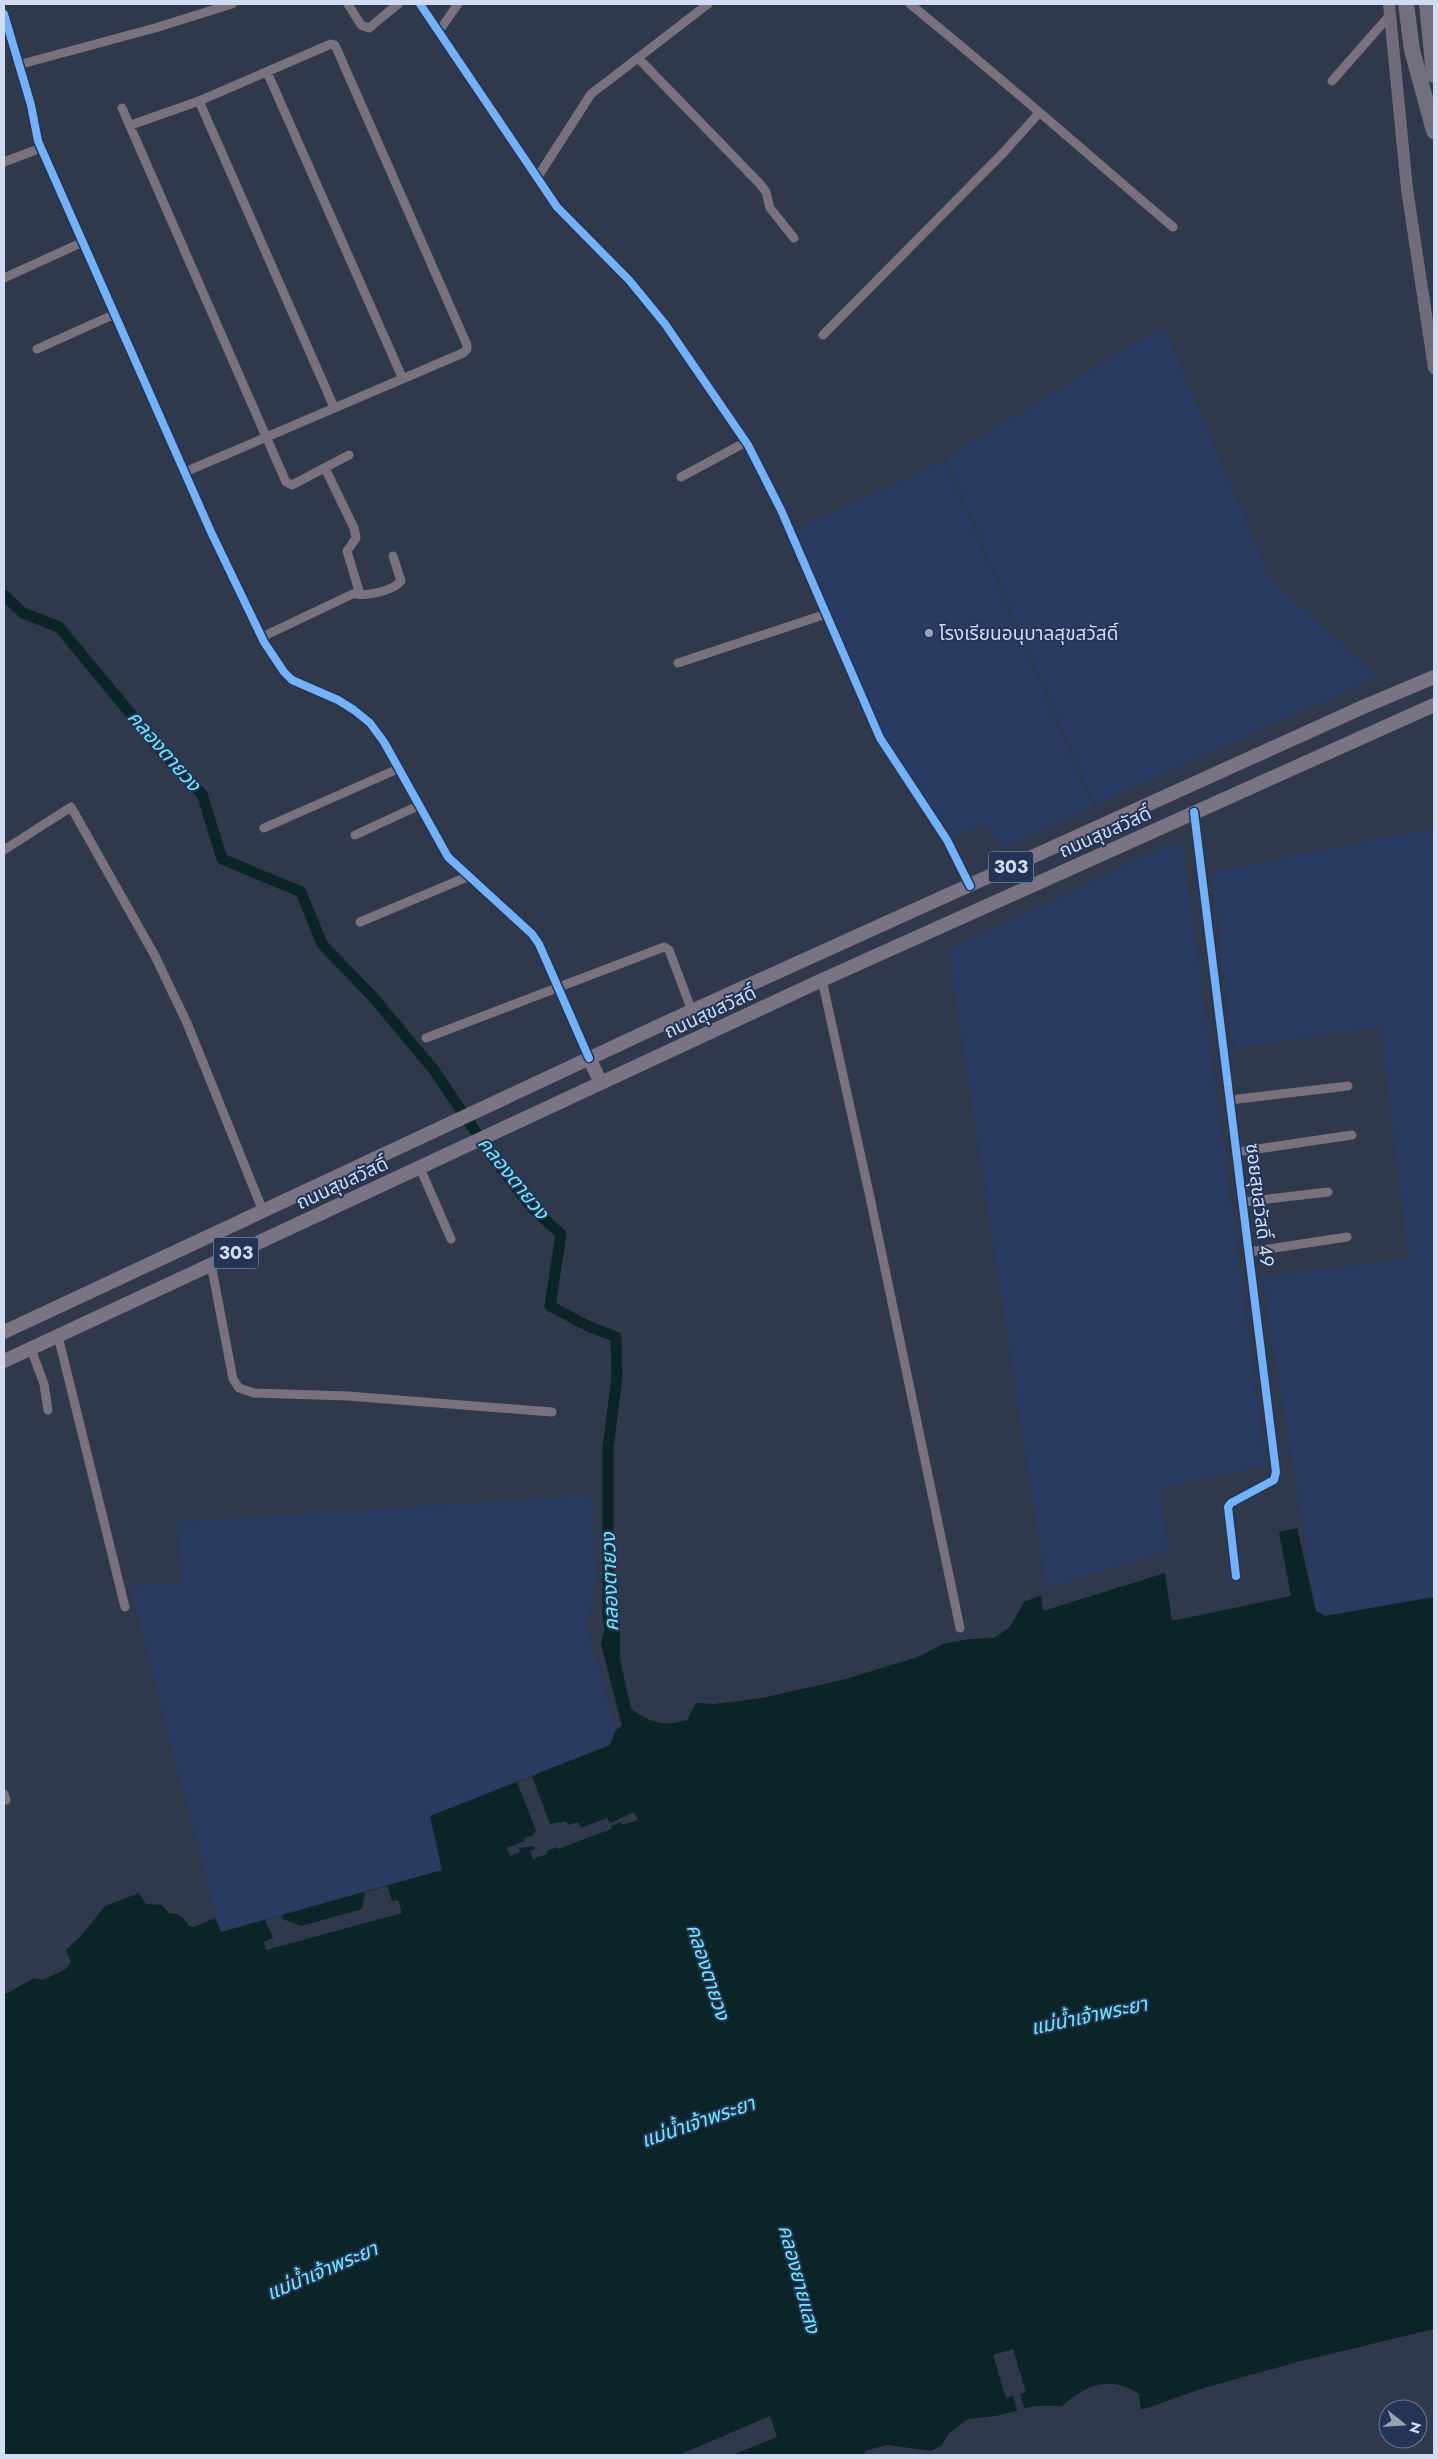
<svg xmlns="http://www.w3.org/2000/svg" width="1438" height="2459" font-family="Jost,'Noto Sans Thai',sans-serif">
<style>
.built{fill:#2a3b61}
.water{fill:#0a2428}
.pier{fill:#30384b}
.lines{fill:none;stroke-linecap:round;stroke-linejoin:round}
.canal{stroke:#0a2428;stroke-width:11}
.minor{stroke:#7a717e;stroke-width:9}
.secondary{stroke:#716b7b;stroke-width:12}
.primary{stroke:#797384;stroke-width:14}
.motorway{stroke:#726f7f;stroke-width:16}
.cycleway-casing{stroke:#243457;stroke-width:11}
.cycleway{stroke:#73b2f8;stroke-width:8}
.poi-dot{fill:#99a3b8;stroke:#243457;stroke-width:2}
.labels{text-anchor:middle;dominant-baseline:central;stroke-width:4;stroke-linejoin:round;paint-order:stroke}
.shield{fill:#243457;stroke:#9daac4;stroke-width:1}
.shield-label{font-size:18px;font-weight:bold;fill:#d1dcf2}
.poi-label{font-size:19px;fill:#d1dcf2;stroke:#243457;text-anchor:start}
.street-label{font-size:19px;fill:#d1dcf2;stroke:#243457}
.water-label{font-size:20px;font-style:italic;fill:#6ceaf8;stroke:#243457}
</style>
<rect width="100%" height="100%" fill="#30384b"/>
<path class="built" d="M1164 326 1270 578 1377 677 1095 805 946 458Z
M944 460 1093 807 1002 849 984 823 951 838 884 736 796 530Z
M1434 828V1597L1325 1616 1316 1611 1262 1277 1408 1258 1380 1027 1233 1049 1212 872Z
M1182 839 1266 1465 1160 1489 1168 1551 1046 1589 948 950Z
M591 1495 597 1580 586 1626 616 1730 609 1745 430 1816 443 1870 220 1932 129 1585 182 1583 177 1522Z"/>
<path class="water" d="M1297 1528 1316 1611 1325 1616 1434 1597V2329L1301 2361 1204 2388 1141 2410 1139 2394C1111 2375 1086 2384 1062 2406H1034L996 2416 968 2419 949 2433 942 2445 931 2451 888 2445 867 2450 862 2455H732L777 2437 770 2416 679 2455H4V1995L34 1978 43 1980 66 1969 71 1962 66 1950 81 1936 105 1906 139 1893 146 1904 162 1905 169 1913C180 1914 184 1917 189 1926L194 1927 215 1918 221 1932 442 1870 430 1816 610 1745 616 1730 622 1726 601 1644 608 1615 620 1620V1659L631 1709C651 1723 664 1727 687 1720L696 1703 714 1704 762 1698 842 1680 918 1657 943 1644 969 1639 994 1638 1010 1627 1024 1602 1041 1595 1043 1611 1165 1573 1172 1621 1291 1596 1279 1532Z"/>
<path class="pier" d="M532 1776 550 1824 566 1821 569 1825 578 1822 581 1828 607 1818 610 1823 634 1812 638 1820 623 1825 621 1822 611 1826V1829L558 1849 557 1847 546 1851 547 1854 533 1859 530 1851 535 1849 534 1846 519 1848 520 1852 510 1856 507 1848 525 1841 524 1838 532 1836 536 1831 517 1782Z
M387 1886 392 1901 398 1900 402 1913 266 1950 264 1942 273 1938 265 1920 282 1915 283 1919 301 1926 362 1909 365 1892Z
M1013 2349 1026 2392 1020 2394 1025 2411 1018 2413 1013 2396 1006 2398 993 2355Z"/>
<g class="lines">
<path class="canal" d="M4 595 23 613 59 627 164 754 202 794 222 859 301 892 322 944 372 996 434 1070 494 1159 532 1208 561 1234 550 1306 588 1326 616 1337 617 1377 608 1448V1615L610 1630"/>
<path class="minor" d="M348 4 361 25 369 28 398 4
M420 4 557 207 629 280 665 324 748 445 781 510 880 738 947 840 970 886
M910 4C999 76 1085 152 1173 227
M4 14 31 105 38 141 211 532 264 642 284 672 292 680 338 700 354 710 370 723 384 742 448 857 532 934 539 944 589 1058
M439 31 458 4
M638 58 760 184 766 192 770 208 794 238
M18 65 155 28 232 4
M267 72 402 377
M1332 81 1390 15
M199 101 334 407
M122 108 286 482 292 485 349 455
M131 125 199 101 331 44 335 45 467 345V349L463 353 185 472
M4 162 41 148
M537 178 591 94 708 4
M4 278 83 242
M823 335 1004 152 1039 113
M37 349 115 314
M681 477 746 442
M356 594C367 596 393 591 401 581L393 556
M262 637 359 591 347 551 356 538 354 528 325 468
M678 663 826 614
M1194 812 1276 1472 1274 1480 1231 1503 1228 1507 1236 1576
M264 828 400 768
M355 835 420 805
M4 850 71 807 155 956 187 1023 263 1211
M360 922 467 877
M822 980 871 1202 960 1628
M426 1038 664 947 669 950 692 1011
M1230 1100 1348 1086
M1237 1152 1352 1135
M420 1168 451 1239
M1243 1202 1328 1192
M1249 1252 1347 1237
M211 1264 233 1379 239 1388 254 1393 348 1396 552 1412
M58 1336 125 1607
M31 1349 44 1384 48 1410
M4 1794 6 1800"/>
<path class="secondary" d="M1389 4 1407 189 1434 368"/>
<path class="primary" d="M589 1058 601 1083
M4 1332 665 1023 1363 707 1434 677
M4 1361 822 980 1434 705"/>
<path class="motorway" d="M1406 4 1412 50 1434 131
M1427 4 1434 75"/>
<defs>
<path id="cycleway" d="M420 4 557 207 629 280 665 324 748 445 781 510 880 738 947 840 970 886
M4 14 31 105 38 141 211 532 264 642 284 672 292 680 338 700 354 710 370 723 384 742 448 857 532 934 539 944 589 1058
M1194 812 1276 1472 1274 1480 1231 1503 1228 1507 1236 1576"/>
</defs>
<use href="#cycleway" class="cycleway-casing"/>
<use href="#cycleway" class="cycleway"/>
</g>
<circle class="poi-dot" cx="929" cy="633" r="5"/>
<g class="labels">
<g class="shield">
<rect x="988.5" y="851.5" width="45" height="31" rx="4"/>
<rect x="213.5" y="1237.5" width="45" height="31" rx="4"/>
</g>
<g class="shield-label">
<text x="1011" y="867">303</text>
<text x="236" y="1253">303</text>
</g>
<g class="poi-label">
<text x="939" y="633">โรงเรียนอนุบาลสุขสวัสดิ์</text>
</g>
<g class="street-label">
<text transform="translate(1105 832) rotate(-24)">ถนนสุขสวัสดิ์</text>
<text transform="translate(710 1012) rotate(-25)">ถนนสุขสวัสดิ์</text>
<text transform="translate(342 1183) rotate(-25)">ถนนสุขสวัสดิ์</text>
<text transform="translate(1260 1205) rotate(83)">ซอยสุขสวัสดิ์ 49</text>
</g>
<g class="water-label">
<text transform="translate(164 751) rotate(49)">คลองตายวง</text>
<text transform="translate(513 1178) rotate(51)">คลองตายวง</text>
<text transform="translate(610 1582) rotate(-92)">คลองตายวง</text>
<text transform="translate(708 1972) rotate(72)">คลองตายวง</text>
<text transform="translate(1089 2016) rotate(-12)">แม่น้ำเจ้าพระยา</text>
<text transform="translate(698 2122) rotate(-19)">แม่น้ำเจ้าพระยา</text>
<text transform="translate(322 2271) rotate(-23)">แม่น้ำเจ้าพระยา</text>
<text transform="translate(799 2279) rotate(75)">คลองยายแสง</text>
</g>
</g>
<rect width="1438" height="2459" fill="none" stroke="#d1dcf2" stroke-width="10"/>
<g transform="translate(1403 2424) rotate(107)"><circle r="24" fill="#243457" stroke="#697795"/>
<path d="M0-4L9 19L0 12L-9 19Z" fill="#99a3b8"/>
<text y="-8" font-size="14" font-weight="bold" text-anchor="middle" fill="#d1dcf2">N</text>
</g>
</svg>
